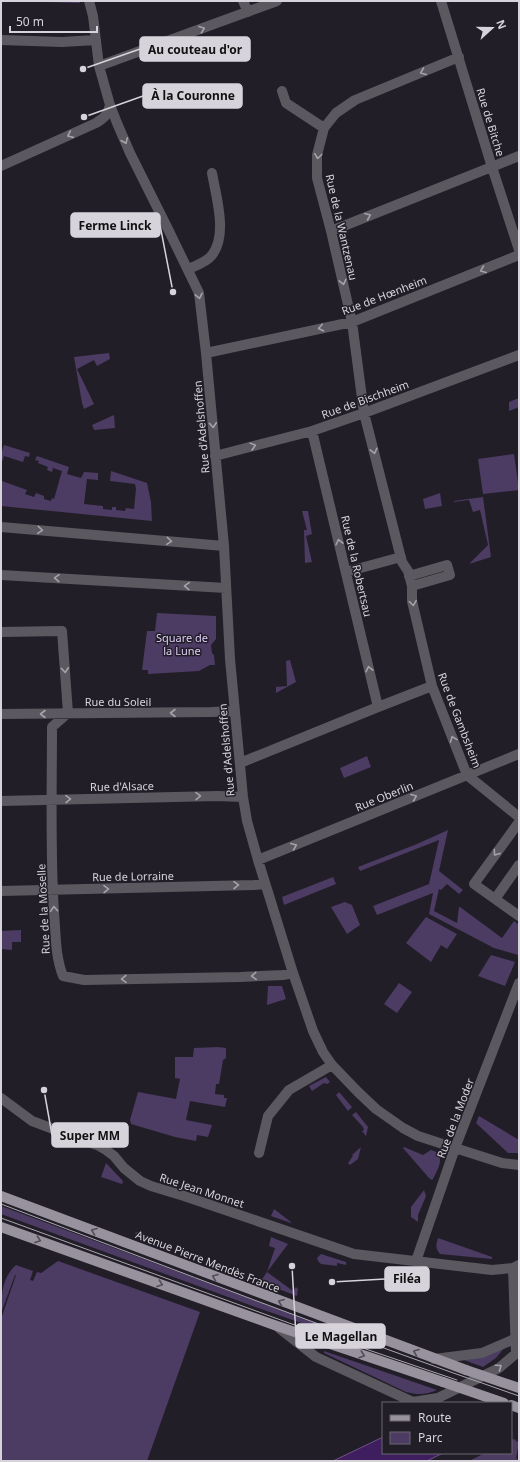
<svg xmlns="http://www.w3.org/2000/svg" width="520" height="1462" font-family="'Noto Sans',sans-serif">
<style>
.green{fill:#4c3b63}
.water{fill:#3e1e5f;stroke:#6c5484}
.pier{fill:#221e28}
.lines{fill:none;stroke-linecap:round;stroke-linejoin:round}
.minor{stroke:#5b595f;stroke-width:10}
.primary{stroke:#97929e;stroke-width:10}
.tram{stroke:#aaa6ae;stroke-width:1}
.minor-bridge{stroke:#5b595f;stroke-width:10}
.primary-bridge{stroke:#97929e;stroke-width:10}
.oneway{stroke:#a5a2a9}
.oneway2{stroke:#514c57}
.labels{text-anchor:middle;dominant-baseline:central;stroke-width:3;stroke-linejoin:round;paint-order:stroke}
.street-label{font-size:11px;fill:#d6d3da;stroke:#221e28}
.park-label{font-size:11px;fill:#dfcff7;stroke:#221e28}
.leader{fill:none;stroke:#d6d3da;stroke-width:1.5}
.callout-dot{fill:#d6d3da;stroke:#221e28;stroke-width:1.5}
.callout{fill:#d6d3da;stroke:#d6d3da;stroke-width:1.5}
.callout-label{font-size:12px;text-anchor:middle;font-weight:bold;fill:#111}
</style>
<rect width="100%" height="100%" fill="#221e28"/>
<path class="green" d="M15 1H80V3Z
M109 353 110 359 97 366 94 360 77 369 94 404 84 409 82 403 74 357Z
M519 398V407L509 411V402Z
M114 415 115 428 94 430 92 425Z
M4 445 30 453 29 457 25 456 23 462 4 456 1 465V454Z
M514 454 519 490 483 494 478 459Z
M37 456 69 467 67 474 81 478 84 472 98 473V480L87 479 84 504 103 506V509L112 510V507H116V510L125 511 126 508 134 509 136 489 135 484 110 481 111 471 147 483 151 502 152 521 1 506 2 481 27 490 25 494 34 497 36 493 44 496V499L51 501 52 498 54 499 62 471 53 468 52 472 47 470 48 467 38 463 39 461 35 460Z
M440 493 442 506 425 509 423 499Z
M483 497 491 557 469 564 488 545 480 510 473 512 469 500 454 502V501Z
M302 511H308L312 534 306 536 312 562 305 563 304 530H307Z
M157 613 216 616V639L211 645 212 653 214 655 215 665H210L199 671 148 674V670H142L147 631H155Z
M290 660 296 682 276 693V687L287 686 286 661Z
M367 756 371 767 344 778 340 768Z
M448 830 439 871 463 890 459 894 447 884 441 890 439 889 434 911 457 923 459 907H460L502 938 514 921 519 925 518 955 494 948 429 914 433 893 377 915 373 906 429 884 439 840 360 871 358 867 417 844Z
M333 877 336 884 284 905 282 897Z
M345 902 352 905 360 925 347 934 331 907Z
M426 917 457 934 447 949 441 945 431 962 406 943Z
M21 930V942H12V950L1 949V931Z
M491 955 515 962 505 986 478 976Z
M399 983 412 992 397 1013 384 1004Z
M268 986H282L286 999 267 1005Z
M218 1047 226 1048V1058L223 1060 219 1084H216L215 1094 224 1095V1098H227L225 1107 190 1101 186 1120 212 1125 208 1137 197 1135 196 1141 175 1137 131 1124 130 1120 138 1092 176 1099 180 1079 175 1078V1057H193L194 1048Z
M326 1077 330 1082 327 1084 324 1083 312 1091 309 1086Z
M339 1092 352 1107 348 1111 336 1095Z
M356 1112 368 1127 366 1136 362 1131 364 1130 363 1127 352 1115Z
M479 1116 519 1140V1153H508L476 1123Z
M361 1147 358 1159 350 1165 348 1163 353 1156 352 1155Z
M404 1147 423 1155 431 1150C447 1154 438 1169 433 1179L432 1180 429 1178 403 1148Z
M106 1163 123 1181 122 1184 101 1177Z
M424 1190 426 1196 418 1215V1222L411 1217V1207Z
M1 1206 364 1341 365 1345 261 1309 1 1214Z
M274 1209 291 1222V1223L271 1216Z
M136 1232 172 1245 171 1247 135 1234Z
M271 1237 288 1244 267 1272 293 1291 296 1287 298 1289 297 1296 260 1282 267 1272 275 1248 269 1246Z
M438 1238 492 1257V1259L440 1254C435 1248 436 1245 438 1238Z
M321 1254 346 1262V1265L337 1263V1266L321 1264 318 1261 317 1258Z
M58 1261 200 1312 147 1461H1V1319L16 1275H15L1 1313C1 1296 2 1277 16 1265L33 1271 30 1280 33 1281 37 1272 41 1273Z
M504 1348 496 1358 483 1367 464 1360 479 1358Z
M324 1351 437 1390C426 1395 418 1395 406 1392L324 1353Z
M514 1439 519 1443 516 1458 519 1461H469L485 1453H511V1440Z"/>
<path class="water" d="M383 1437V1453H443L427 1461H333Z"/>
<path class="pier" d="M504 1385 519 1389V1408L517 1416 511 1414V1403H477L469 1400 496 1387H501Z"/>
<g class="lines">
<path class="minor" d="M89 1 93 16 99 66 110 105 117 123 130 153 167 227 199 293 206 353 224 546 230 659 243 797 247 821 258 860 293 973 313 1031 323 1052 332 1065 358 1092 376 1109 403 1128 418 1136 455 1148 502 1163 519 1165
M243 1 248 12
M441 1 492 167 519 250
M1 40 62 42 96 40
M459 57 355 100 336 113 324 128 317 155V178L331 231 352 322 364 413 402 562 408 571 412 586V601L432 686 467 775 519 817
M99 66 277 1
M282 91 286 103 324 128
M1 166 96 123C104 118 108 115 110 105
M331 231 519 156
M188 269C195 266 207 262 212 255 228 235 216 196 212 173
M206 353 352 322 519 255
M312 431 378 707
M215 456 312 431 364 413 519 355
M1 527 224 546
M346 572 401 557
M1 575 226 588
M409 576 447 565 450 575 412 586
M1 632 62 631 68 713 52 727C52 789 50 851 54 913 56 934 55 956 63 976L84 980 240 977 283 975 293 973
M1 714 212 712 234 711
M240 763 378 707 432 686
M1 801 218 796 243 797
M519 822 474 884 519 916
M258 860 519 754
M1 891 254 885 265 884
M495 899 519 865
M1 1098 32 1121 77 1138 97 1145 106 1150 114 1156 124 1168 140 1181 151 1186 184 1196 354 1254 492 1270 513 1268 519 1265
M259 1153 268 1116 289 1090 332 1065
M416 1261 455 1148 519 983
M513 1268 516 1353
M279 1328 316 1357 413 1402 438 1398 499 1368 519 1351
M434 1359 482 1353"/>
<path class="primary" d="M1 1196 466 1370
M1 1227 277 1326 443 1382
M511 1405 519 1408"/>
<path class="tram" d="M1 1204C173 1269 345 1336 519 1396
M1 1218 289 1323 457 1380"/>
<path class="minor-bridge" d="M482 1353 519 1337"/>
<path class="primary-bridge" d="M466 1370 519 1388
M443 1382 504 1403"/>
</g>
<defs><path id="oneway-chevron" d="M-2-3.5L2.5 0L-2 3.5" fill="none" stroke-width="1.6" stroke-linecap="round" stroke-linejoin="round"/></defs>
<g class="oneway">
<use href="#oneway-chevron" transform="translate(202 29) rotate(-20)"/>
<use href="#oneway-chevron" transform="translate(423 72) rotate(158)"/>
<use href="#oneway-chevron" transform="translate(70 135) rotate(156)"/>
<use href="#oneway-chevron" transform="translate(125 141) rotate(67)"/>
<use href="#oneway-chevron" transform="translate(318 156) rotate(97)"/>
<use href="#oneway-chevron" transform="translate(368 216) rotate(-22)"/>
<use href="#oneway-chevron" transform="translate(483 270) rotate(158)"/>
<use href="#oneway-chevron" transform="translate(343 282) rotate(77)"/>
<use href="#oneway-chevron" transform="translate(199 296) rotate(78)"/>
<use href="#oneway-chevron" transform="translate(321 328) rotate(168)"/>
<use href="#oneway-chevron" transform="translate(213 425) rotate(85)"/>
<use href="#oneway-chevron" transform="translate(253 446) rotate(-15)"/>
<use href="#oneway-chevron" transform="translate(374 451) rotate(76)"/>
<use href="#oneway-chevron" transform="translate(40 530) rotate(5)"/>
<use href="#oneway-chevron" transform="translate(169 541) rotate(5)"/>
<use href="#oneway-chevron" transform="translate(339 542) rotate(-103)"/>
<use href="#oneway-chevron" transform="translate(57 578) rotate(-177)"/>
<use href="#oneway-chevron" transform="translate(187 586) rotate(-177)"/>
<use href="#oneway-chevron" transform="translate(413 603) rotate(82)"/>
<use href="#oneway-chevron" transform="translate(369 669) rotate(-103)"/>
<use href="#oneway-chevron" transform="translate(65 670) rotate(86)"/>
<use href="#oneway-chevron" transform="translate(173 713) rotate(180)"/>
<use href="#oneway-chevron" transform="translate(43 714) rotate(180)"/>
<use href="#oneway-chevron" transform="translate(453 739) rotate(-111)"/>
<use href="#oneway-chevron" transform="translate(198 796) rotate(-1)"/>
<use href="#oneway-chevron" transform="translate(414 797) rotate(-22)"/>
<use href="#oneway-chevron" transform="translate(68 799) rotate(-1)"/>
<use href="#oneway-chevron" transform="translate(294 846) rotate(-22)"/>
<use href="#oneway-chevron" transform="translate(496 853) rotate(126)"/>
<use href="#oneway-chevron" transform="translate(236 885) rotate(-1)"/>
<use href="#oneway-chevron" transform="translate(106 889) rotate(-1)"/>
<use href="#oneway-chevron" transform="translate(54 909) rotate(-94)"/>
<use href="#oneway-chevron" transform="translate(254 976) rotate(177)"/>
<use href="#oneway-chevron" transform="translate(124 979) rotate(179)"/>
<use href="#oneway-chevron" transform="translate(499 1367) rotate(-35)"/>
</g>
<g class="oneway2">
<use href="#oneway-chevron" transform="translate(94 1231) rotate(-159)"/>
<use href="#oneway-chevron" transform="translate(38 1240) rotate(20)"/>
<use href="#oneway-chevron" transform="translate(215 1277) rotate(-159)"/>
<use href="#oneway-chevron" transform="translate(160 1284) rotate(20)"/>
<use href="#oneway-chevron" transform="translate(281 1302) rotate(-159)"/>
<use href="#oneway-chevron" transform="translate(416 1352) rotate(-159)"/>
<use href="#oneway-chevron" transform="translate(362 1355) rotate(19)"/>
</g>
<g class="labels">
<g class="street-label">
<text transform="translate(491 122) rotate(73)">Rue de Bitche</text>
<text transform="translate(342 227) rotate(77)">Rue de la Wantzenau</text>
<text transform="translate(384 295) rotate(-21)">Rue de Hœnheim</text>
<text transform="translate(365 399) rotate(-20)">Rue de Bischheim</text>
<text transform="translate(201 427) rotate(-95)">Rue d'Adelshoffen</text>
<text transform="translate(357 566) rotate(77)">Rue de la Robertsau</text>
<text x="118" y="701">Rue du Soleil</text>
<text transform="translate(460 720) rotate(69)">Rue de Gambsheim</text>
<text transform="translate(226 750) rotate(-95)">Rue d'Adelshoffen</text>
<text transform="translate(122 786) rotate(-1)">Rue d'Alsace</text>
<text transform="translate(384 796) rotate(-22)">Rue Oberlin</text>
<text transform="translate(133 876) rotate(-1)">Rue de Lorraine</text>
<text transform="translate(43 909) rotate(-93)">Rue de la Moselle</text>
<text transform="translate(455 1118) rotate(-69)">Rue de la Moder</text>
<text transform="translate(202 1190) rotate(18)">Rue Jean Monnet</text>
<text transform="translate(208 1261) rotate(21)">Avenue Pierre Mendès France</text>
</g>
<g class="park-label">
<text x="182" y="637">Square de<tspan x="182" dy="13">la Lune</tspan></text>
</g>
</g>
<path class="leader" d="M83 69L140 49M84 117L143 96M173 292L160 225M44 1090L52 1135M332 1282L385 1279M292 1266L296 1336"/>
<g class="callout-dot">
<circle cx="83" cy="69" r="4"/>
<circle cx="84" cy="117" r="4"/>
<circle cx="173" cy="292" r="4"/>
<circle cx="44" cy="1090" r="4"/>
<circle cx="332" cy="1282" r="4"/>
<circle cx="292" cy="1266" r="4"/>
</g>
<g class="callout">
<rect x="140" y="37" width="110" height="24" rx="4"/>
<rect x="143" y="84" width="99" height="24" rx="4"/>
<rect x="71" y="213" width="89" height="24" rx="4"/>
<rect x="52" y="1123" width="76" height="24" rx="4"/>
<rect x="385" y="1267" width="44" height="24" rx="4"/>
<rect x="296" y="1324" width="89" height="24" rx="4"/>
</g>
<g class="callout-label">
<text x="195" y="54">Au couteau d'or</text>
<text x="193" y="100">À la Couronne</text>
<text x="115" y="230">Ferme Linck</text>
<text x="90" y="1140">Super MM</text>
<text x="407" y="1283">Filéa</text>
<text x="341" y="1341">Le Magellan</text>
</g>
<rect width="520" height="1462" fill="none" stroke="#d6d3da" stroke-width="4"/>
<rect x="382" y="1402" width="130" height="52" fill="#221e28" stroke="#6a666f"/>
<rect x="390" y="1415" width="20" height="6" fill="#97929e" stroke="#6a666f"/>
<text x="418" y="1422" font-size="12" fill="#d6d3da">Route</text>
<rect x="390" y="1432" width="20" height="12" fill="#4c3b63" stroke="#6a666f"/>
<text x="418" y="1442" font-size="12" fill="#d6d3da">Parc</text>
<g transform="translate(492 28) rotate(69)" stroke="#221e28" stroke-width="3" paint-order="stroke">
<path d="M0-3L7 15L0 10L-7 15Z" fill="#d6d3da"/>
<text y="-6" font-size="11" font-weight="bold" text-anchor="middle" fill="#d6d3da">N</text>
</g>
<path d="M10 26v6h87v-6" fill="none" stroke="#d6d3da" stroke-width="2"/>
<text x="16" y="26" font-size="12" fill="#d6d3da" stroke="#221e28" stroke-width="3" paint-order="stroke">50 m</text>
</svg>
